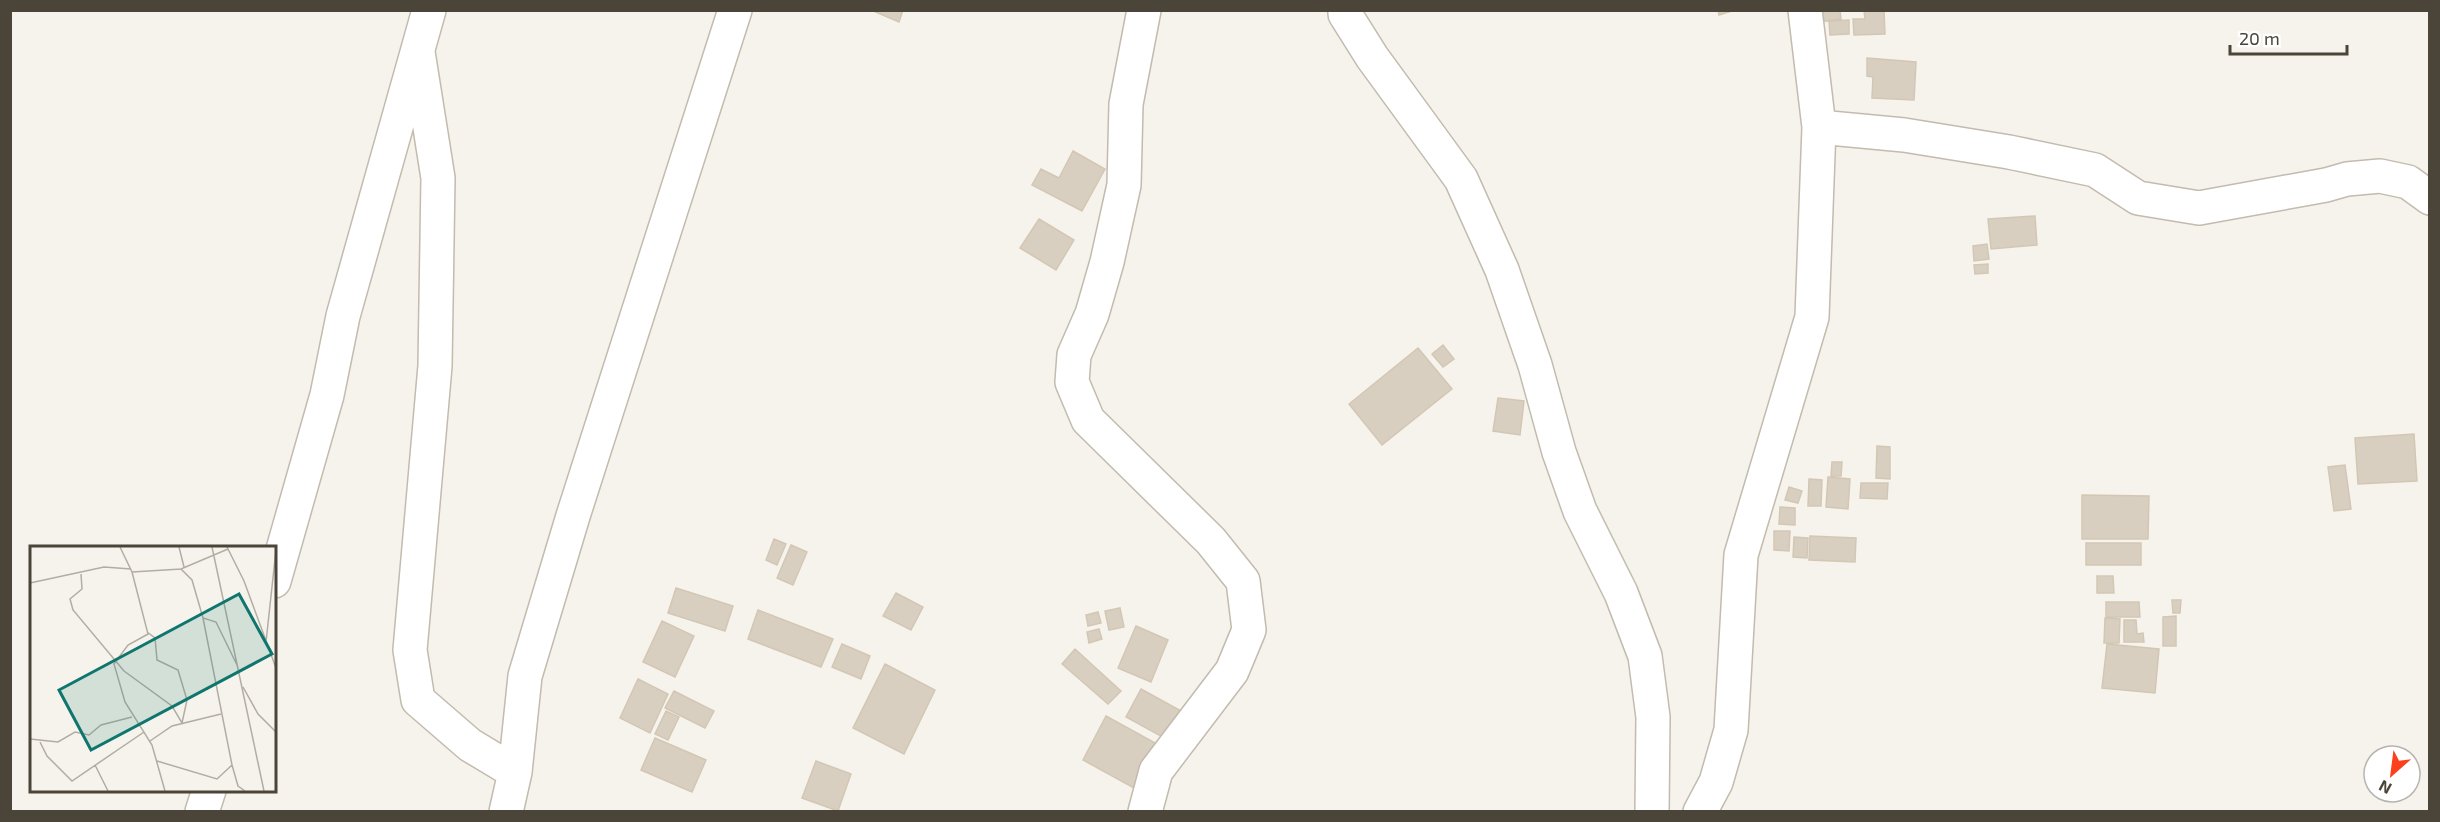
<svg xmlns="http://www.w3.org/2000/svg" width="2440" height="822" font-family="'Exo 2',sans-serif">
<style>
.building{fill:#d8cfc1;stroke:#d3c7b4;stroke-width:1.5}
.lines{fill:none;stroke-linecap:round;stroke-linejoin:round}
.minor-casing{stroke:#c2bbae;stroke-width:36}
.minor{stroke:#fff;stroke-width:33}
.inset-road{fill:none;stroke:#b2ada4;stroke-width:1.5}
.view{fill:#0f766e;fill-opacity:0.15;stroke:#0f766e;stroke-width:3}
.inset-edge{fill:none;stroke:#4b4439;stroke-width:3}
</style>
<rect width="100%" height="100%" fill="#f6f3ec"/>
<path class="building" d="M871 10H903L899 22Z
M1718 10H1735L1719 15Z
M1817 10H1840L1841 19 1819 22Z
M1864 10H1884L1885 34 1854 35 1853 19H1865Z
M1849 20V34L1830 35 1829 21Z
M1867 58 1916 62 1914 100 1872 98 1873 77 1867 76Z
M1073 151 1105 169 1082 211 1032 185 1041 169 1059 178Z
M2035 216 2037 245 1991 249 1988 219Z
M1039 219 1074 240 1056 270 1020 248Z
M1987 244 1989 259 1974 261 1973 246Z
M1988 264V273L1975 274 1974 265Z
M1443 345 1454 359 1443 367 1432 354Z
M1418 348 1452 389 1382 445 1349 404Z
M1498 398 1524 401 1520 435 1493 431Z
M2414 434 2417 481 2358 484 2355 438Z
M1877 446 1890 447V479L1876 478Z
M1832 462H1842L1841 476H1831Z
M2345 465 2351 509 2334 511 2328 467Z
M1828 477 1850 479 1848 509 1826 507Z
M1809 479 1822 480 1821 506H1808Z
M1861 483H1888L1887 499 1860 498Z
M1789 487 1802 491 1798 503 1785 500Z
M2082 495 2149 496 2148 539H2082Z
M1780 507 1795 508V525L1779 524Z
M1774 531H1790L1789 551 1774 550Z
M1810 536 1856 538 1855 562 1809 560Z
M1794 537 1808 538 1807 558 1793 557Z
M774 539 786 544 777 565 766 560Z
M2086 543H2141V565H2086Z
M791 545 807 552 793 585 777 578Z
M2097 576H2113L2114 593H2097Z
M676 588 733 606 725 631 668 613Z
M896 593 923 607 911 630 883 616Z
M2172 600H2181L2180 613H2173Z
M2106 602H2139L2140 617H2106Z
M1120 608 1124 627 1109 630 1105 611Z
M758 610 833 639 821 667 748 639Z
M1098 612 1101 623 1088 626 1086 615Z
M2176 616V646H2163V617Z
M2105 618 2120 619 2119 643H2104Z
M2124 620H2136L2137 634 2143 633 2144 642H2124Z
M662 621 694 636 675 677 643 662Z
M1136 626 1168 640 1151 682 1118 668Z
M1099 629 1102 639 1089 643 1087 632Z
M842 644 870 656 861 679 832 667Z
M2107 644 2159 649 2155 693 2102 688Z
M1075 649 1121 691 1108 704 1062 664Z
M885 664 935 690 904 754 853 728Z
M638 679 668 694 650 733 620 718Z
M1141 689 1183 712 1168 740 1126 717Z
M674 691 714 711 705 728 665 708Z
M666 711 679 717 668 740 655 734Z
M1106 716 1157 744 1134 788 1083 760Z
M655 738 706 760 692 792 641 770Z
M816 761 851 774 838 811 802 798Z"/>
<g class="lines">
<defs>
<path id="minor" d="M1144 10 1126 104 1124 185 1107 262 1092 314 1074 355 1072 382 1088 420 1211 541 1243 581 1249 630 1232 671 1156 771 1145 812
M1345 10V14L1372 57 1461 179 1502 270 1535 365 1559 452 1580 511 1621 593 1645 656 1653 717 1652 812
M418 52 438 178 435 366 410 650 418 700 470 745 515 772 506 812
M1819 127 1904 135 2009 152 2095 170 2138 198 2199 208 2326 185 2347 179 2380 176 2408 182 2430 198
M274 581 327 395 343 316 429 10
M515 772 525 676 573 516 735 10
M202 812 209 790
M1700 812 1716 782 1731 730 1741 555 1812 317 1819 127 1805 10"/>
</defs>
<use href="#minor" class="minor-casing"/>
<use href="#minor" class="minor"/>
</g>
<g transform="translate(30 546)">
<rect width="246" height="246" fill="#f6f3ec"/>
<path class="inset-road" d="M90 1 102 26 118 88 98 99 84 118 95 156 122 199 135 245M149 1 154 21M182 1 234 245M197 1 214 35 246 122M151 23 162 34 173 72 186 76 207 119M102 26 151 23 198 3M51 28 52 43 40 53 43 64 94 125 142 160 152 177 157 154 148 124 127 114 125 92 117 86M0 37 74 21 101 23M173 72 202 219 208 240 215 245M236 96 246 4M213 141 228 168 246 186M0 193 28 196 45 186 59 189 71 179 102 171M120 195 142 180 191 168M10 196 17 210 42 235 114 186M127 215 187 233 202 219M65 219 78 245"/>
<path class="view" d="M209 48 242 108 61 204 29 144Z"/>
<rect width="246" height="246" class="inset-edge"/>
</g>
<rect width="2440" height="822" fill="none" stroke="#4b4439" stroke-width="24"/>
<g transform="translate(2392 774) rotate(208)"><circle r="28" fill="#ffffff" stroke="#b7b4b0" stroke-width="1.5"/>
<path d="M0-4.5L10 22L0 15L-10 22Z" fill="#fc3f1d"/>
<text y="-9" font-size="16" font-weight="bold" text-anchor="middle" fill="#4b4439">N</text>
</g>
<path d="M2230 45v9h117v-9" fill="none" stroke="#4b4439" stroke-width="3"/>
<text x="2239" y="45" font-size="18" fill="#4b4439" stroke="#ffffff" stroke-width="4.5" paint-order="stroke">20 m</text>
</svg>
